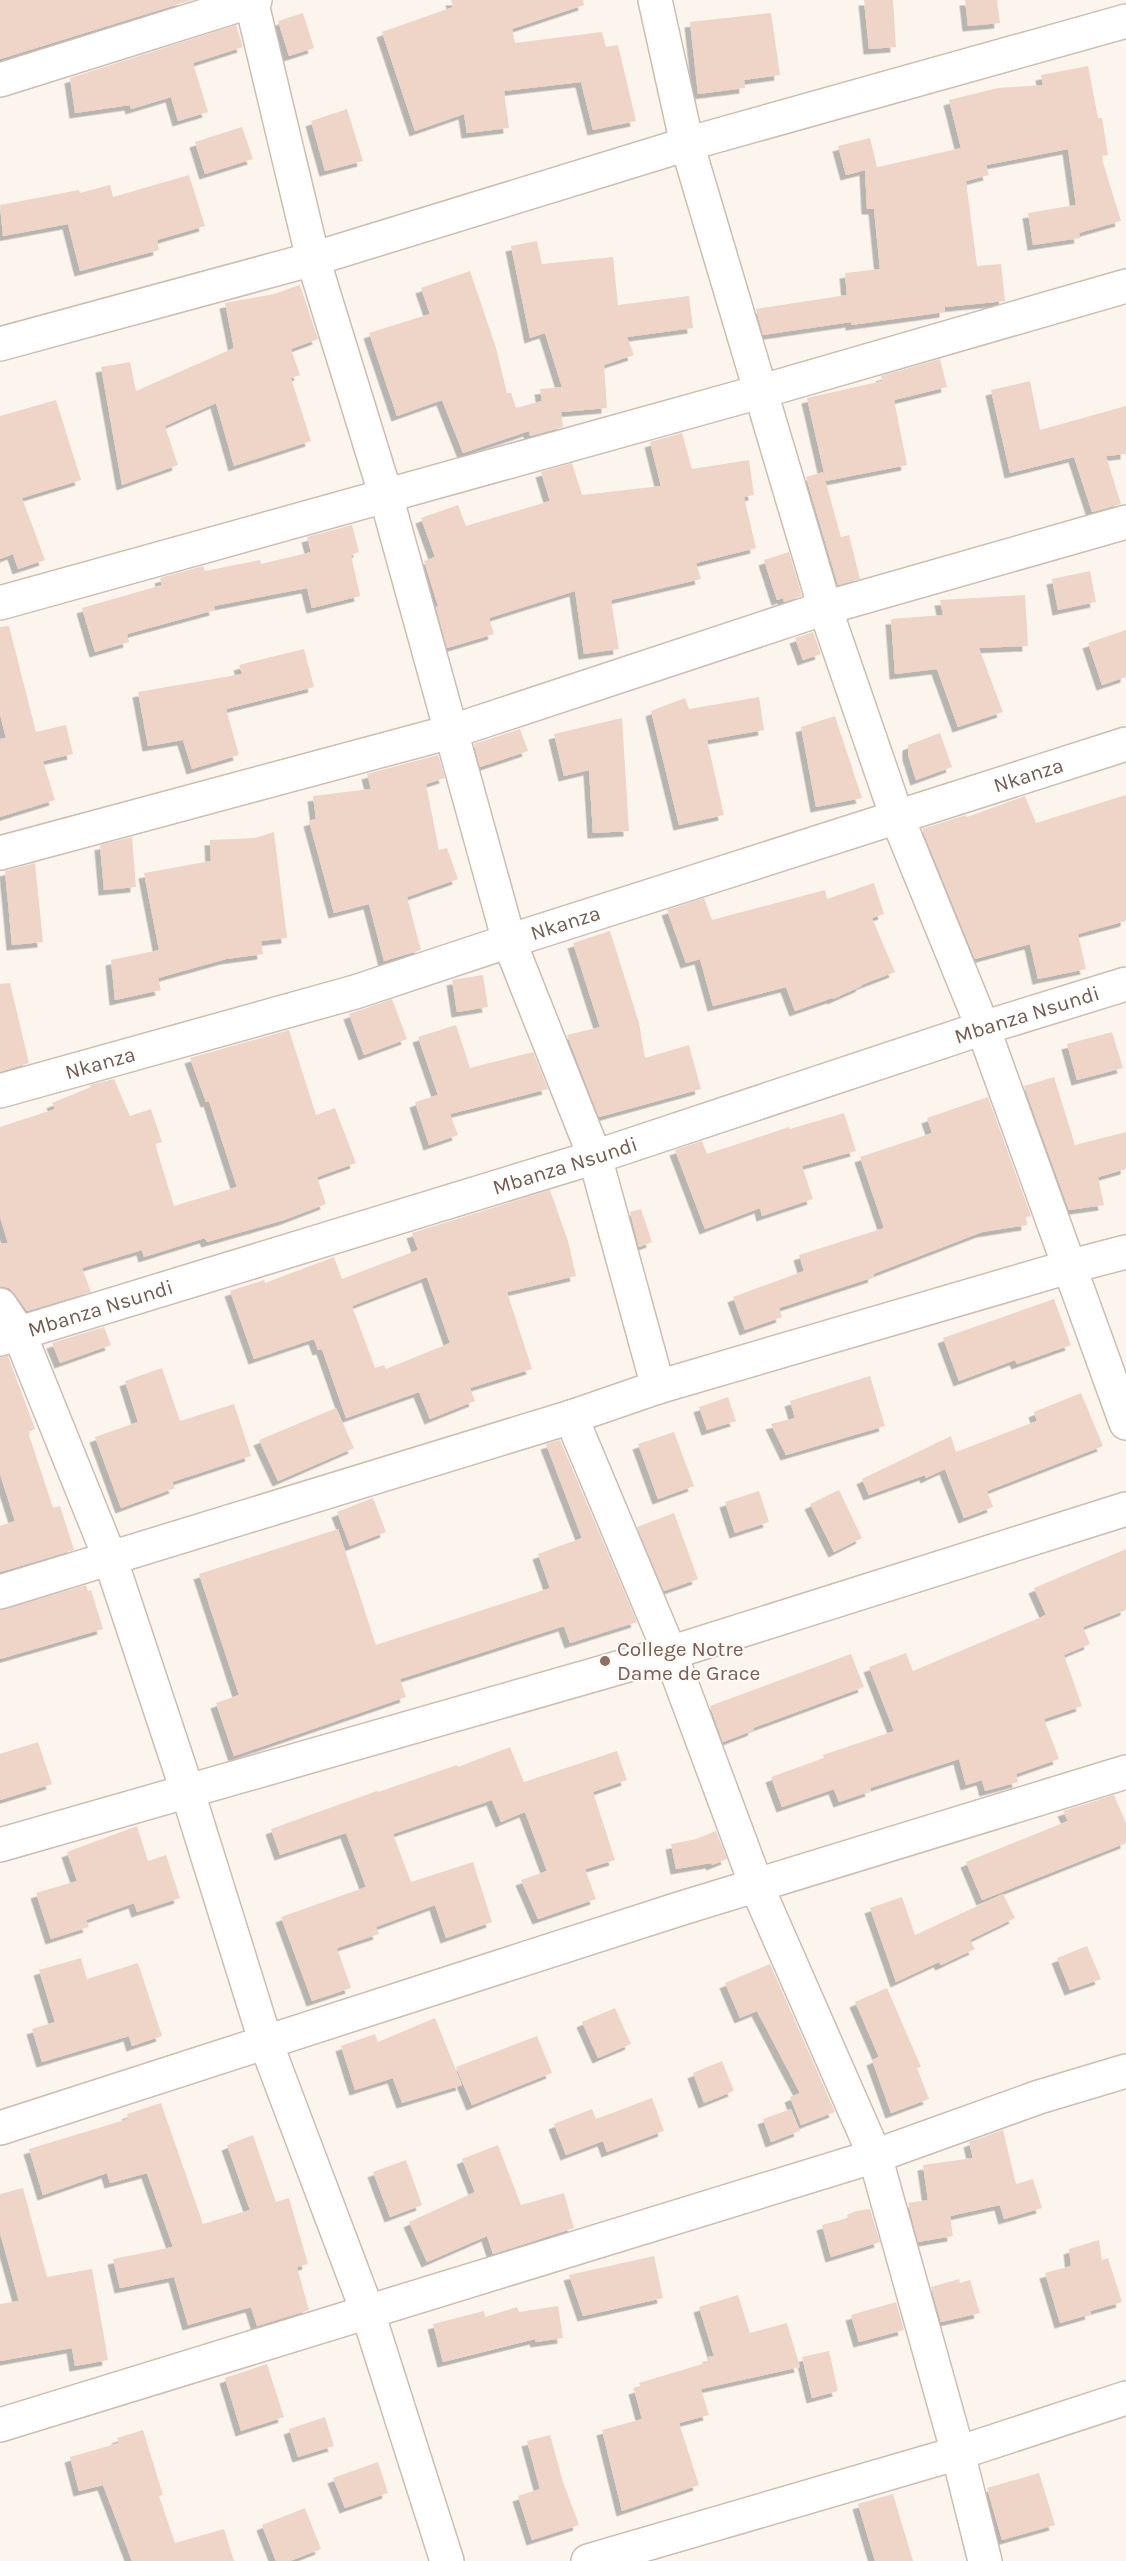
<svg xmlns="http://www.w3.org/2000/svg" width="1126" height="2561" font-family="Karla,sans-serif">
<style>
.building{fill:#eed5c8;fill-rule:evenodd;filter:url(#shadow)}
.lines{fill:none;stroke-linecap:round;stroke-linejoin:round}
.minor-casing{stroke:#cdbdb3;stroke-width:36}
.minor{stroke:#fff;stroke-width:33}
.education-dot{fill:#8d6e63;stroke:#fef9f4;stroke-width:2}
.labels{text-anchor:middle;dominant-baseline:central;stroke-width:4.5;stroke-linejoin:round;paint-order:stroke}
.street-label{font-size:21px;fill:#755c51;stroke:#fef9f4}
.education-label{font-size:21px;fill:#785e54;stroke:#fef9f4;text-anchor:start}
</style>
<defs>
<filter id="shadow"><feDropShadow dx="-5.5" dy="5.5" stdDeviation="0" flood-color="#0004"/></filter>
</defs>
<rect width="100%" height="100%" fill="#fbf5ee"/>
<path class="building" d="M0 0H192L0 59Z
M451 0H583L584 5 512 29 515 43 602 32 606 47 618 45 636 121 593 130 581 82 504 91 509 128 467 133 464 114 415 131 382 32 453 7Z
M864 0H893L896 47 869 49Z
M965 0H997L1000 23 968 26Z
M303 13 314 48 289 56 278 21Z
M771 13 780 75 744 80 745 88 698 94 690 22Z
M236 25 243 47 193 63 208 112 178 121 171 97 131 109 130 105 75 113 70 78Z
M1088 66 1098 118H1102L1108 155 1101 156 1121 221 1079 233 1080 238 1033 245 1028 213 1076 205 1068 149 986 165 989 175 966 181 977 266 1001 264 1005 301 945 307V312L851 325V322L763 335 756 309 847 295 845 273 880 269 874 209H867L865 170 961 148 949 100 998 88 1043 85 1041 75Z
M347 109 363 161 325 171 311 121Z
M242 127 253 159 205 174 195 142Z
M870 138 877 167 846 175 838 146Z
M189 175 205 226 157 240 159 250 80 271 68 224 3 236 0 205 79 190 80 193 110 185 113 197Z
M537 241 542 264 613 257 618 305 689 296 693 328 627 337 634 355 604 365 607 408 561 412 563 427 530 436 529 431 463 453 442 400 397 416 369 333 430 314 421 288 470 271 496 348 507 393H511L516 408 542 401 540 389 562 387 545 333 530 338 511 246Z
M300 285 318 339 291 349 300 375 291 378 311 441 234 466 216 403 165 426 178 465 122 485 101 367 130 362 136 391 234 348 225 303 274 294Z
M940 359 947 387 894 400 907 465 826 481 807 398 882 381 881 376Z
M1030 381 1040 430 1126 406V454L1106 456 1121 504 1092 512 1074 457 1010 473 991 390Z
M56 400 81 480 22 498 45 560 18 569 13 554 0 559V416Z
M682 433 692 469 749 460 754 495 744 497 756 548 696 563 701 579 611 600 619 649 584 654 575 591 489 618 494 634 447 648 436 607 438 606 424 561 435 557 421 518 458 505 466 526 550 501 541 472 572 463 582 495 661 486 650 442Z
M823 472 841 537 849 535 860 579 838 585 806 477Z
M352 525 359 552 351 555 360 596 312 608 307 588 214 606 215 610 127 634 129 642 95 652 82 608 162 585 160 578 203 566 205 571 260 560 261 564 311 552 307 537Z
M789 552 802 596 784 602 783 598 777 600 764 560Z
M1090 571 1096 602 1058 610 1052 579Z
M1025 595 1028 646 979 648 1003 712 958 727 937 669 895 674 891 619 943 615 940 600Z
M9 626 36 732 66 725 73 754 43 761 55 800 0 817V739L6 738 0 714V627Z
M1126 630V677L1102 685 1088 643Z
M813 632 821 654 803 660 795 638Z
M304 649 314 687 226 709 239 755 192 769 183 740 148 746 138 692 242 674 239 665Z
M759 697 764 730 707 740 724 815 679 825 651 711 685 698 689 709Z
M835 716 862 798 816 807 801 727Z
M622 718 629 831 593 833 589 770 564 776 554 734Z
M520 729 528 751 480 767 474 744Z
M940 733 952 767 916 780 908 755V745Z
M438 755 445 778 426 784 439 850 447 848 458 879 407 897 421 950 384 961 369 904 334 913 309 821 316 819 313 796 371 789 367 774Z
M1126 795V921L1078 934 1086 969 1038 979 1030 944 975 959 922 829 966 815 967 817 1025 796 1036 823Z
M274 832 287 938 261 941 263 954 226 959 158 978 161 990 115 1000 111 960 159 950 144 873 211 861 210 840 255 838Z
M132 837 136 887 104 890 100 845Z
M35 863 43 942 12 945 5 871Z
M874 883 884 914 872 918 895 972 861 985 862 986 833 999 832 998 795 1011 786 987 713 1006 700 959 686 963 667 910 704 898 712 920 825 890 827 899Z
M610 931 639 1023 645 1058 689 1045 701 1089 599 1117 567 1035 600 1027 573 943Z
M483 975 488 1007 457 1012 452 980Z
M10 983 29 1063 0 1072V984Z
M392 999 407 1039 364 1055 349 1014Z
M456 1025 470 1068 533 1052 548 1089 450 1114 458 1135 429 1145 415 1102 438 1095 418 1037Z
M289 1030 316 1115 335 1108 356 1163 317 1177 326 1204 284 1220 207 1242 205 1238 144 1257 142 1250 82 1268 91 1292 27 1311 15 1294 9 1288 0 1286V1244L8 1243 0 1217V1127L55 1109 52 1103 91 1087 90 1085 114 1079 130 1116 151 1109 162 1142 155 1144 174 1206 237 1187 209 1101 206 1102 190 1058Z
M1112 1032 1123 1068 1077 1080 1067 1044Z
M1054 1077 1075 1145 1126 1132V1169L1098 1177 1104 1205 1069 1210 1024 1086Z
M988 1097 1031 1216 1026 1217 1027 1225 982 1232 873 1274 874 1277 779 1308 782 1317 745 1330 733 1297 804 1271 799 1255 884 1228 860 1157 932 1133 927 1118Z
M844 1113 856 1151 802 1166 813 1199 762 1216 760 1208 705 1229 675 1150 702 1141 707 1154 789 1127 790 1129Z
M550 1190 568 1241 576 1276 507 1292 532 1369 470 1388 475 1401 430 1419 419 1392 346 1418 322 1349 318 1350 314 1339 254 1359 230 1291 264 1280 265 1283 334 1257 342 1279 418 1250 412 1233ZM427 1277 450 1343 386 1369 384 1365 375 1368 352 1306Z
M641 1209 652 1242 639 1247 630 1212Z
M1054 1299 1071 1345 1017 1364 1015 1360 959 1381 943 1338Z
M104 1327 111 1345 60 1363 52 1343Z
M8 1356 35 1429 28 1432 53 1508 60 1506 74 1550 0 1572V1526L15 1521 0 1474V1357Z
M162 1368 180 1421 234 1404 251 1456 172 1482 175 1488 121 1508 95 1437 138 1422 125 1381Z
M870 1376 885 1426 786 1455 771 1424 795 1418 790 1401Z
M1081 1393 1103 1446 987 1491 993 1507 964 1518 945 1469 926 1478 925 1475 869 1495 862 1479 951 1436 956 1452 1037 1421 1034 1412Z
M728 1397 736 1421 707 1430 699 1407Z
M336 1408 354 1448 278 1481 259 1440Z
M674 1432 694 1486 658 1499 638 1444Z
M560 1440 637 1622 570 1643 564 1626 400 1679 406 1697 234 1756 216 1703 239 1695 199 1574 338 1529 376 1645 550 1588 538 1554 582 1538 546 1444Z
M839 1490 862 1538 834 1552 810 1504Z
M759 1491 769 1522 735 1533 725 1502Z
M373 1498 386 1532 350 1546 337 1512Z
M674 1513 698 1579 664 1591 637 1527Z
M1126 1549V1610L1083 1627 1090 1644 1064 1655 1082 1706 1044 1719 1059 1759 1016 1774 1018 1782 985 1791 982 1780 966 1785 959 1759 870 1788 871 1791 839 1802 834 1789 782 1807 771 1777 824 1758 823 1755 894 1731 869 1667 906 1653 913 1671 1046 1615 1034 1588Z
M86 1585 88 1591 91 1590 103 1629 0 1659V1610Z
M851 1654 864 1687 753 1728 754 1730 723 1742 710 1706Z
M38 1742 52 1784 0 1800V1754Z
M510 1747 524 1782 617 1751 627 1780 593 1792 615 1860 585 1869 596 1899 538 1919 521 1880 547 1871 525 1812 501 1822 492 1800 393 1834 411 1882 473 1862 492 1922 446 1938 435 1905 376 1927 379 1934 337 1948 351 1988 312 2001 281 1917 366 1887 346 1833 280 1855 271 1829 377 1791 378 1792 457 1765 458 1767Z
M1114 1795 1126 1823V1843L982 1900 966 1862 1068 1821 1063 1811Z
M137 1826 148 1861 166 1855 180 1898 137 1912 134 1903 86 1920 89 1927 51 1939 36 1893 77 1881 67 1852Z
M716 1831 727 1859 712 1865 711 1863 676 1869 671 1844 696 1839Z
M1003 1894 1015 1918 970 1940 975 1949 941 1965 939 1962 896 1982 870 1908 902 1897 915 1935Z
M1087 1946 1101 1979 1070 1990 1057 1958Z
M81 1958 87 1979 138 1963 162 2036 132 2046 129 2036 42 2062 32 2029 55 2022 39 1970Z
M770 1964 835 2112 801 2125 790 2097 800 2093 757 2011 740 2018 725 1983Z
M887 1988 921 2067 917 2068 929 2099 891 2113 872 2060 879 2057 855 2002Z
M615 2008 631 2044 598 2058 582 2022Z
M435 2018 462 2085 402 2103 393 2078 355 2090 341 2046 375 2034 378 2042Z
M537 2036 552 2073 472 2105 456 2067Z
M722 2061 734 2091 704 2103 693 2073Z
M652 2098 664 2131 607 2152 603 2141 566 2155 554 2124 592 2109 596 2119Z
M161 2103 203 2224 250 2210 227 2145 253 2135 276 2202 289 2198 308 2264 297 2267 309 2310 257 2326 251 2307 188 2325 174 2277 120 2288 113 2259 173 2247 147 2173 110 2183 107 2173 43 2195 29 2149 128 2119 127 2114Z
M791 2109 800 2131 771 2142 763 2119Z
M1003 2130 1016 2184 1033 2179 1042 2208 1004 2219 1000 2205 950 2216 953 2236 918 2242 908 2203 928 2200 923 2165 973 2158 969 2142Z
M498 2145 521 2205 564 2193 574 2228 493 2254 487 2236 427 2262 409 2222 475 2192 462 2159Z
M406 2160 422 2205 390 2217 373 2172Z
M23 2188 47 2277 92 2269 108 2360 75 2366 72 2348 0 2361V2304L19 2301 0 2233V2194Z
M870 2209 880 2242 831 2257 822 2225 848 2218 847 2215 856 2211Z
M1099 2240 1102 2260 1108 2258 1122 2302 1090 2311 1091 2314 1060 2323 1045 2273 1071 2266 1069 2249Z
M654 2256 663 2298 583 2316 569 2275Z
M959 2279 960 2283 970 2280 980 2313 941 2322 931 2287Z
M738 2295 750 2333 787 2323 800 2367 701 2389 709 2415 679 2423 699 2485 622 2511 602 2430 642 2419 634 2389 641 2387 639 2383 709 2362 708 2357 714 2356 699 2307Z
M896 2302 904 2330 859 2342 851 2315Z
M558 2306 563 2338 536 2342 535 2339 443 2362 433 2324 484 2311 485 2317 517 2307 519 2312Z
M829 2351 838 2391 812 2398 802 2357Z
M267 2364 284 2417 241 2431 225 2378Z
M325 2417 334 2446 298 2457 289 2429Z
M143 2430 163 2495 159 2496 175 2543 224 2529 234 2561H132L103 2485 79 2491 70 2457 119 2443 117 2438Z
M550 2435 563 2482 579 2525 532 2540 518 2496 540 2489 527 2441Z
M378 2462 388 2493 345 2508 333 2478Z
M1039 2473 1055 2525 1002 2540 987 2488Z
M893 2494 913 2561H875L858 2504Z
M305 2508 321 2549 290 2561H276L262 2525Z"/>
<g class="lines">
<defs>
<g id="minor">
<path d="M251 0 313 259 386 496 509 941 595 1157 658 1387"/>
<path d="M655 0 687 144 825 608 897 817 983 1028 1126 1423"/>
<path d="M0 80 255 0"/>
<path d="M0 344 313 259 687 144 1126 21"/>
<path d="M0 603 759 392 1126 286"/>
<path d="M0 853 450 732 825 608 1126 522"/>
<path id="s1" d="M0 1091 355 992 509 941 1126 744"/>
<path d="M0 1305 19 1333 110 1558 187 1790 266 2043 368 2313 447 2561"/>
<path id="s2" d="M0 1339 595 1157 983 1028 1126 984"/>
<path d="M571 1417 670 1653 757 1887 875 2156 958 2453 985 2561"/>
<path d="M0 1592 571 1417 658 1387 1068 1267 1126 1252"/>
<path d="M0 1845 670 1653 1126 1509"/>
<path d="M0 2128 679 1909 1126 1772"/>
<path d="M0 2425 875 2156 1039 2097 1126 2071"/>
<path d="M588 2561 958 2453 1126 2398"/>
</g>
</defs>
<use href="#minor" class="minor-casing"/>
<use href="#minor" class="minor"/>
</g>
<circle class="education-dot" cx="605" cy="1661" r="6"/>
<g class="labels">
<g class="street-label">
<text stroke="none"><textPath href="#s1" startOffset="1076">Nkanza</textPath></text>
<text stroke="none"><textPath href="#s1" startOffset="590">Nkanza</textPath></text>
<text stroke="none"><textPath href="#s2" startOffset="1077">Mbanza Nsundi</textPath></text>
<text stroke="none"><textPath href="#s1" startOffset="104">Nkanza</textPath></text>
<text stroke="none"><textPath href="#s2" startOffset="591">Mbanza Nsundi</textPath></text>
<text stroke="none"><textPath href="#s2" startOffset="105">Mbanza Nsundi</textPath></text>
</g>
<g class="education-label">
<text x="617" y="1649">College Notre<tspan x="617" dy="24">Dame de Grace</tspan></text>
</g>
</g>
</svg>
